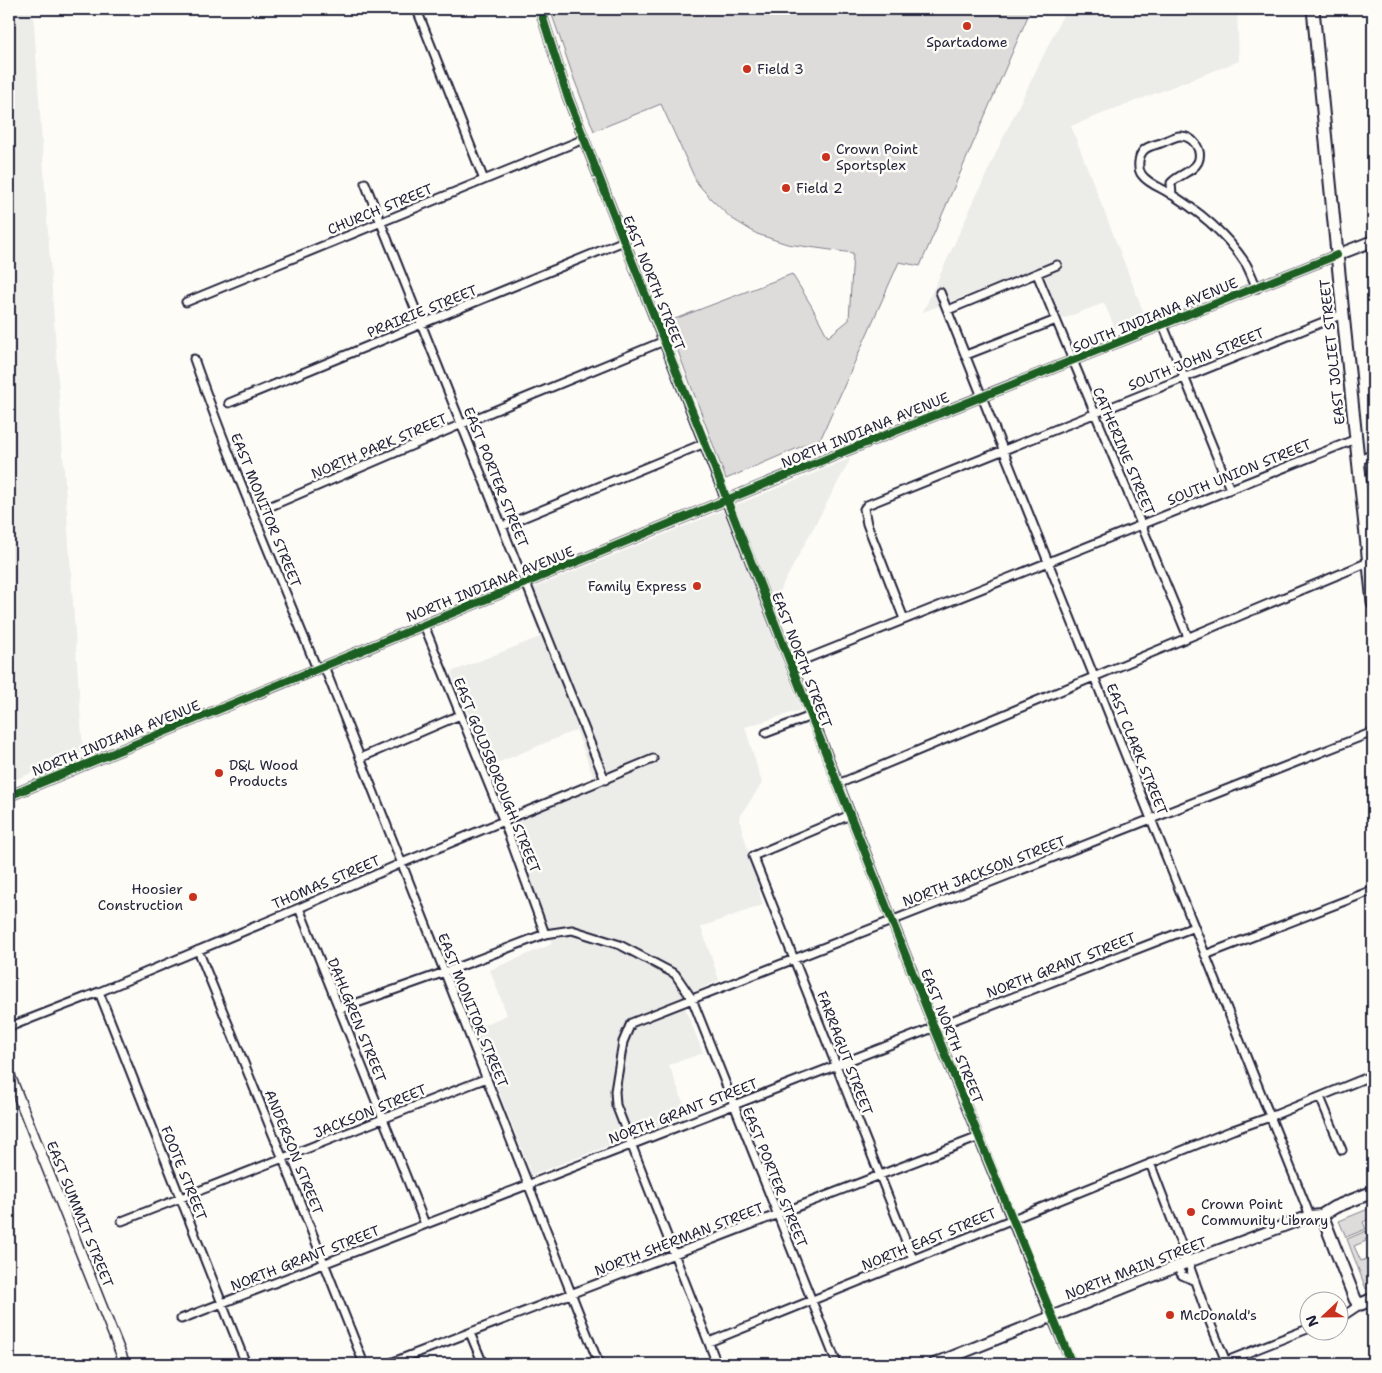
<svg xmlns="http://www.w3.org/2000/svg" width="1382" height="1373" font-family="'Shantell Sans',sans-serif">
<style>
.built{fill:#ecece9}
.green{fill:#dddcdb;stroke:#807f8b}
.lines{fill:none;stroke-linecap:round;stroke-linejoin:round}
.minor-casing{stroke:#22223b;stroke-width:11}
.tertiary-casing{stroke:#22223b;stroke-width:12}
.secondary-casing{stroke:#22223b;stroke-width:14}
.primary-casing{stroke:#22223b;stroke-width:15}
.minor{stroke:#fdfcf7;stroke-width:7}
.tertiary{stroke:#fdfcf7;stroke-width:9}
.secondary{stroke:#fdfcf7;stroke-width:10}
.primary{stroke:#fdfcf7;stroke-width:11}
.cycleway-casing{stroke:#fdfcf7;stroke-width:11}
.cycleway{stroke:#1b5e20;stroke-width:8}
.poi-dot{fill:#c8321e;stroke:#fdfcf7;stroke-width:2}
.labels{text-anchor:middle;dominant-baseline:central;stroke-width:5;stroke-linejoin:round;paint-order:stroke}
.poi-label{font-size:14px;fill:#22223b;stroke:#fdfcf7;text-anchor:start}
.street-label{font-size:14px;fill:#22223b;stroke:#fdfcf7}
</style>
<rect width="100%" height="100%" fill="#fdfcf7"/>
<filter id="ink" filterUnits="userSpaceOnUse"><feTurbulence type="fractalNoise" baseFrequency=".02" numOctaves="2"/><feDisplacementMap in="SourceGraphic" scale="10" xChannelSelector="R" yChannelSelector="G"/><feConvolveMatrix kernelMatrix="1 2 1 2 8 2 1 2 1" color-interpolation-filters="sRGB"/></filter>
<g filter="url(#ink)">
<path class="built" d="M9 9H33L83 752 9 782Z
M1066 9H1237L1239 61 1071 126 1145 316 1115 328 1104 303 1062 319 1041 267 923 312 1002 140Z
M851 458 766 616 801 710 745 727 762 783 739 818 763 905 701 927 719 980 681 998 703 1053 669 1065 688 1115 532 1175 474 1029 507 1015 490 970 552 944 510 823 597 787 576 730 490 766 451 672 540 637 524 592Z"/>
<path class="green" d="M550 9H1031L920 266 899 262 821 438 726 479 667 322 792 274 811 305 828 337 849 320 853 253 787 244 757 234 731 218 712 200 697 183 661 104 594 131 574 79Z
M1373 1207V1217L1363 1222 1366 1229 1346 1237 1339 1221Z
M1366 1231 1368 1238 1365 1239 1366 1241 1354 1246 1361 1261 1372 1257 1373 1259V1286L1366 1289 1347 1239Z"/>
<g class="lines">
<defs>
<path id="minor" d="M419 15 484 180
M365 183 521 574 526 583 605 780
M1172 195 1171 183C1179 174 1193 172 1198 162 1203 150 1193 135 1179 136 1173 137 1166 141 1161 143 1155 145 1148 146 1144 150 1138 156 1137 169 1142 175 1147 182 1156 186 1164 190 1195 208 1226 233 1246 264 1250 271 1253 280 1257 288
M1037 274 1188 637
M940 292 1310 1216
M186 302 584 139
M948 310 1057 265
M1163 325 1230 489
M966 355 1056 320
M194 359C231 464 275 566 317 669
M229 403 624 241
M1358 461 1373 454
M271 506 462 424 664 341
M503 526 705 443
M904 619 867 524 864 509 867 505 1343 314
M424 625 504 822 545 934
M791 665 1356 439
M324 666 599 1364
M766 733 811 716
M360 758 460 715
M838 784 1371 561
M850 815 753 856 913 1259
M299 908 425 1224
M198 950 283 1159 364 1364
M1205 955 1373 890
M99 992 246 1364
M340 1009 445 972 545 934 572 930 620 945 675 974 692 999 837 1364
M9 1027 99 992 299 908 402 863 653 759
M1320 1097 1342 1150
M1150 1163 1188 1262 1207 1315 1227 1364
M122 1221 487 1078
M1177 1267 1182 1275 1195 1281
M1051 1316 1072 1364
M1340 1316 1346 1314 1361 1304
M181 1319 1194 927
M470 1333 483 1364
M709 1342 1233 1130 1270 1117 1373 1075
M388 1364 979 1137
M717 1364 616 1105 615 1091 623 1042 631 1023 1373 732
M1219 1364 1310 1328"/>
<path id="tertiary" d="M540 9 567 95 584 139 934 1027 1051 1316
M9 796 838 454 1337 255
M9 1073 125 1364"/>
<path id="secondary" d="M1337 255 1373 241
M934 1364 1188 1262 1310 1216 1322 1215"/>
<path id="primary" d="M1313 9 1343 314 1373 603
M1373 1192 1335 1207 1322 1215 1355 1299 1357 1302 1361 1304 1373 1299"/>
</defs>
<use href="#minor" class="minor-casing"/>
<use href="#tertiary" class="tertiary-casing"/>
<use href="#secondary" class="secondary-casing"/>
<use href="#primary" class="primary-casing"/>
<use href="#minor" class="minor"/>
<use href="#tertiary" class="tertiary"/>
<use href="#secondary" class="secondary"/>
<use href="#primary" class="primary"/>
<defs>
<path id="cycleway" d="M540 9 567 95 624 241 705 443 811 716 934 1027 1072 1364
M9 796 838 454 1337 255"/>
</defs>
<use href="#cycleway" class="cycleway-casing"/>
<use href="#cycleway" class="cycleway"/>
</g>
</g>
<g class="poi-dot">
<circle cx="967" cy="26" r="5"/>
<circle cx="747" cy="69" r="5"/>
<circle cx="826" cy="157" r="5"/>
<circle cx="786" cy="188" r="5"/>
<circle cx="697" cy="586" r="5"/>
<circle cx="219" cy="773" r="5"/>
<circle cx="193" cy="897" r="5"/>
<circle cx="1191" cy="1212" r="5"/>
<circle cx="1170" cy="1315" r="5"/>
</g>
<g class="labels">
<g class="poi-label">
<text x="967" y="42" text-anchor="middle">Spartadome</text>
<text x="757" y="69">Field 3</text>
<text x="836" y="149">Crown Point<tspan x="836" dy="16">Sportsplex</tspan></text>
<text x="796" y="188">Field 2</text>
<text x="687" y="586" text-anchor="end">Family Express</text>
<text x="229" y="765">D&amp;L Wood<tspan x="229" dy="16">Products</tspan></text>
<text x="183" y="889" text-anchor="end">Hoosier<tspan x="183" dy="16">Construction</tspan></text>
<text x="1201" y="1204">Crown Point<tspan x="1201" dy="16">Community Library</tspan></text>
<text x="1180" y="1315">McDonald's</text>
</g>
<g class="street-label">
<text transform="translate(380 209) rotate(-22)">CHURCH STREET</text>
<text transform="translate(654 283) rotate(68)">EAST NORTH STREET</text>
<text transform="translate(422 311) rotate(-22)">PRAIRIE STREET</text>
<text transform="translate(1155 315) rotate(-22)">SOUTH INDIANA AVENUE</text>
<text transform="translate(1332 352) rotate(-96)">EAST JOLIET STREET</text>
<text transform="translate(1196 359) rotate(-22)">SOUTH JOHN STREET</text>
<text transform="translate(865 430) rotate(-22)">NORTH INDIANA AVENUE</text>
<text transform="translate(379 446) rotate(-23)">NORTH PARK STREET</text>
<text transform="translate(1124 451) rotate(67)">CATHERINE STREET</text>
<text transform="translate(1239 472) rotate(-22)">SOUTH UNION STREET</text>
<text transform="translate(496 477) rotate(68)">EAST PORTER STREET</text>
<text transform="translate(266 510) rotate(68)">EAST MONITOR STREET</text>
<text transform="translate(490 584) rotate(-22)">NORTH INDIANA AVENUE</text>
<text transform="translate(802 660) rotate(69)">EAST NORTH STREET</text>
<text transform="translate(116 738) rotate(-22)">NORTH INDIANA AVENUE</text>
<text transform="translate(1137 749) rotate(68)">EAST CLARK STREET</text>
<text transform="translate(497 775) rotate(68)">EAST GOLDSBOROUGH STREET</text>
<text transform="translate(984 871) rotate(-21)">NORTH JACKSON STREET</text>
<text transform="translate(326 882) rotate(-23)">THOMAS STREET</text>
<text transform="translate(1061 965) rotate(-21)">NORTH GRANT STREET</text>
<text transform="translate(473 1010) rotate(68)">EAST MONITOR STREET</text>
<text transform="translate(357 1020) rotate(68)">DAHLGREN STREET</text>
<text transform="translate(952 1036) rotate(68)">EAST NORTH STREET</text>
<text transform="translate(845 1053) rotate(69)">FARRAGUT STREET</text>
<text transform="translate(370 1111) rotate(-22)">JACKSON STREET</text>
<text transform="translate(683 1111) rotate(-21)">NORTH GRANT STREET</text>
<text transform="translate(294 1152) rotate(68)">ANDERSON STREET</text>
<text transform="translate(184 1173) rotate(68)">FOOTE STREET</text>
<text transform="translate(775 1177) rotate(68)">EAST PORTER STREET</text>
<text transform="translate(80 1214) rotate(68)">EAST SUMMIT STREET</text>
<text transform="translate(679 1239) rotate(-21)">NORTH SHERMAN STREET</text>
<text transform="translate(929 1239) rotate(-22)">NORTH EAST STREET</text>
<text transform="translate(305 1258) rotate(-21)">NORTH GRANT STREET</text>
<text transform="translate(1136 1268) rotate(-21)">NORTH MAIN STREET</text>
</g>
</g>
<rect width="1382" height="1373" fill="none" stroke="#fdfcf7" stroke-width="30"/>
<rect x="15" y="15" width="1352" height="1343" fill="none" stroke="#22223b" stroke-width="2" filter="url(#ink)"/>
<g transform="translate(1324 1316) rotate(248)"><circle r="24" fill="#fdfcf7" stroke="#a5a5ac"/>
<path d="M0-4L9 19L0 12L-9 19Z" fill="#c8321e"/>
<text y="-8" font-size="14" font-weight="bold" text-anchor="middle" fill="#22223b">N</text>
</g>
</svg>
